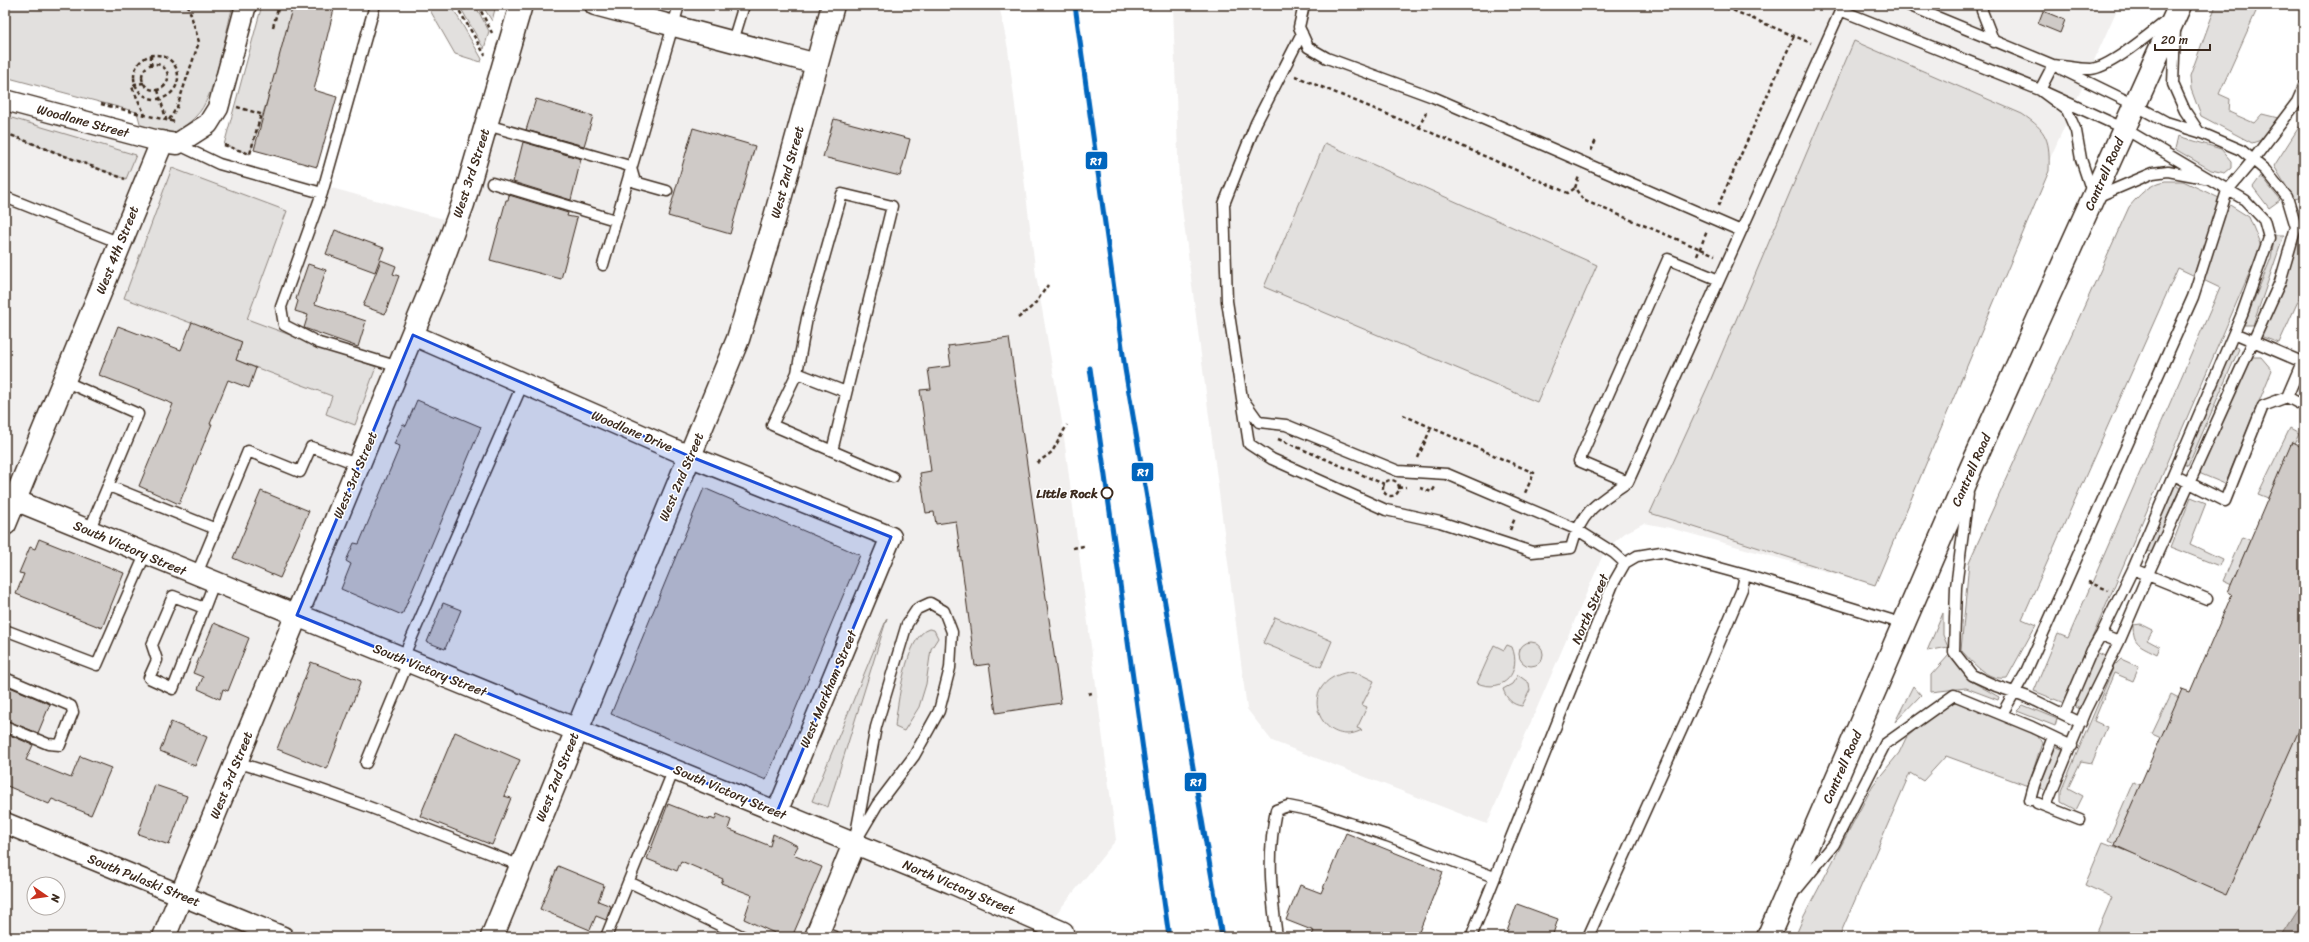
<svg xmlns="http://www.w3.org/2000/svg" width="2309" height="942" font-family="Sriracha,sans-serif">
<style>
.built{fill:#f1efee;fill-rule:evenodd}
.green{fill:#e2e0de;stroke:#8e857e}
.water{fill:#bcb6b3;stroke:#887e77}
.building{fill:#cfcac7;stroke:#3b2a1e}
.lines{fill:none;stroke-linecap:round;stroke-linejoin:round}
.service-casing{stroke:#3b2a1e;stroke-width:13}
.minor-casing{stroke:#3b2a1e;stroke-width:23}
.tertiary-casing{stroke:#3b2a1e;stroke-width:25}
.secondary-casing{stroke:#3b2a1e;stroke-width:25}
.primary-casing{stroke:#3b2a1e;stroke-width:25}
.path{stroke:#3b2a1e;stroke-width:2.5;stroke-dasharray:4 3;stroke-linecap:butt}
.service{stroke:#fff;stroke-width:10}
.minor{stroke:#fff;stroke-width:20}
.tertiary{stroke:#fff;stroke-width:22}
.secondary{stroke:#fff;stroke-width:22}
.primary{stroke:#fff;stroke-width:22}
.rail-1-casing{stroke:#fff;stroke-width:8}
.rail-1{stroke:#0065bd;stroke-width:5}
.marked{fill:#1d4ed8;fill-opacity:0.2;stroke:#1d4ed8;stroke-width:3;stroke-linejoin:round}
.stop-dot{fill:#fff;stroke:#3b2a1e;stroke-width:2}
.labels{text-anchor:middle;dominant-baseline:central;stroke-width:3;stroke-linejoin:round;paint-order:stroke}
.street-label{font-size:13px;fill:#3b2a1e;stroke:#fff}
.stop-label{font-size:13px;font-weight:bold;fill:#3b2a1e;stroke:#fff;text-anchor:end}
.line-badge{stroke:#fff;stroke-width:1.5}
.badge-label{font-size:11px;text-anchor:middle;font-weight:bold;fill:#fff}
</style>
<rect width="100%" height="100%" fill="#fff"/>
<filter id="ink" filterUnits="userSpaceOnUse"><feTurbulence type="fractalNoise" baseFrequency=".025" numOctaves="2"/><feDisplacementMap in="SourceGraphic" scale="8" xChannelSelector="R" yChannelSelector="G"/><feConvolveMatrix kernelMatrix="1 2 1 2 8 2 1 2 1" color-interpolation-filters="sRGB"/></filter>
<g filter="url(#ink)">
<path class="built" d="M531 5H568L676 32 679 5H999L1008 49 1036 275 1062 422 1116 840 1047 925 1049 937H5V97L465 225ZM34 884H58V908H34Z
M1173 5H2119L2035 192 1875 585 1670 528 1644 523 1625 533 1605 550 1487 824 1272 741 1247 709 1179 185Z"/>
<path class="green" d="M5 5H233C226 31 215 99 196 116 190 123 177 132 169 136L141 127 137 112 5 77Z
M262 5H293L274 79 250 154 224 145Z
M433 5H451L482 59 481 62 455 54 431 12Z
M459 5H475L489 31 484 49Z
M482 5H496L492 21Z
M2216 5H2259L2219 94 2230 99 2229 112 2254 123 2262 114 2278 118 2271 137 2252 143 2201 116 2191 89 2190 76Z
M1854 41 2022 114C2048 131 2050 141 2049 171L1875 585 1650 513 1708 386Z
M5 116 136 155 126 179 5 133Z
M2299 127 2304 129V162L2299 174 2304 176V197L2294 199 2274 166Z
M2178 136 2221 149 2231 161V168L2225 173 2211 170 2175 149Z
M1325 143 1597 265 1537 402 1264 287Z
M172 168 287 211 247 319 376 367 355 425 326 414 332 396 236 360 242 342 124 298Z
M2261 176 2280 200 2269 208 2253 187Z
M2165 181H2183L2217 197 2249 217 2261 246 2064 703 2034 691 2058 634 2068 638 2220 288 2178 268 2022 619 2036 625 2007 678C1987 681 1973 663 1961 650L1969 562 2129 207C2140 194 2148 185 2165 181Z
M2304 217V288L2279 343 2260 336 2296 227Z
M2275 235H2284L2253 325H2244L2271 258Z
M2230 344 2239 349 2188 466 2178 462Z
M2245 357H2261L2272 370 2225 484 2194 471Z
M2290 428 2299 433 2268 498 2258 494Z
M2171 482 2180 488 2152 552 2141 551Z
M2191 497 2206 503 2190 544 2222 559 2219 566 2171 547Z
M2242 537 2250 540 2232 585 2223 581Z
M1943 613V635L1948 647 1927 651Z
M1275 617 1332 641 1321 667 1263 643Z
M887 618 828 807 812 801Z
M2141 624 2153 630 2147 640 2160 647 2157 654C2140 645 2133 645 2133 625Z
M929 629 934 630 938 638 931 649 926 684 919 707 904 731 895 727C897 707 906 635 929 629Z
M1519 654a12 12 0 1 1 24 0a12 12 0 1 1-24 0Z
M1494 645 1504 650 1507 645 1512 647C1522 672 1504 694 1477 683Z
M2092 650 2111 659 2085 711 2069 704Z
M1949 655 1969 680 1999 697 1998 700 1966 688 1931 692V675Z
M2121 659 2139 667 2133 681 2114 673 2094 721 2107 727 2092 763 2081 761 2068 788 2083 796 2076 810 2061 802V791L2114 666Z
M1349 672 1360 674 1374 681 1362 705 1367 707 1357 728 1362 730C1321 751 1292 682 1349 672Z
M1518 675 1529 683 1530 690 1522 706C1512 705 1506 698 1503 689L1512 684Z
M1913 686 1921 695 1895 722Z
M2171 694 2179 698 2161 738 2152 734Z
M1954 695 2032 727 2042 743 2028 786 1946 756 1923 781 1910 773 1839 937H1795L1804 916 1873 785 1899 753 1906 738Z
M2023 705 2057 719 2055 726 2017 711Z
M2304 706V901L2281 937H2095L2112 897 2085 885 2103 842 2225 888Z
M2050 744 2069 752 2051 793 2034 785Z
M2133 782 2141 785 2117 844 2108 840Z"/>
<path class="water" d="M2304 901V937H2281Z"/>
<path class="building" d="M293 5H335L314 90 337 97 317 167 254 150Z
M2043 11 2065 20 2060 33 2038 24Z
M536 99 593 116 584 146 526 130Z
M834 119 910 139 900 176 823 157Z
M693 128 755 146 730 234 668 216Z
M523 142 581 159 571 200 513 182Z
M509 195 568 213 567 216 577 218 561 279 490 260 506 200H508Z
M335 230 384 248 375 272 326 254Z
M381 260 396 266 393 274 399 276 385 314 363 306Z
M308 264 326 270 315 304 366 321 358 347 304 328 308 315 295 311 298 301 296 299Z
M192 322 242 342 236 360 256 368 249 388 228 380 210 424H212L179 504 139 486 173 404 99 375 118 326 181 350Z
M1009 338 1061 703 996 713 989 664 975 666 956 521 936 524 934 512 926 513 920 473 931 471 920 390 931 389 928 369 951 366 948 346Z
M417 400 481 427 402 615 341 589 351 564 346 561 354 543 359 544 400 446 394 444 403 424 406 426Z
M2292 442 2304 448V719L2226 895 2114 845 2182 689 2190 692 2232 594 2228 592Z
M704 488 860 555 766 780 611 714Z
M261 491 309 511 280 578 233 558Z
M39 539 124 573 102 628 16 594 24 574 19 573 30 547 35 549Z
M443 603 461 610 445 649 427 642Z
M214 623 249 638 228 691 223 689 220 699 198 689 203 677 193 673Z
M311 662 361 681 327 769 277 749Z
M5 685 50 704 38 733 5 720Z
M171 722 207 737 195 766 160 751Z
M455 732 520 760 504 796 511 798 492 845 420 816Z
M5 733 33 745 26 760 71 778 80 756 111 768 91 815 52 799 49 804 5 785Z
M155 785 187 796 169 845 138 834Z
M668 804 709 820 710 818 715 820 717 814 731 820 728 829 770 846 773 834 798 846 793 855 822 867 792 937H783L744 919 752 895 721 883 723 879 681 861 677 871 647 859Z
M1346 833 1443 872 1417 937H1311L1314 931 1286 920 1300 885 1321 893Z
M558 866 604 885 598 901 611 906 606 920 596 916 590 930 540 909Z
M1517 904 1558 919 1552 937H1505Z"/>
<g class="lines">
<defs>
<path id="service" d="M1304 5 1299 27 1308 47 1327 58 1433 97 1741 231
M1908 5 2053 65 2135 105 2166 122 2199 132
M1982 5V11L1994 42
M1840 10 2040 90 2125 129 2245 200 2264 220 2269 238 2242 314 2133 569 2101 635 2092 650 2065 713
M2169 19C2152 32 2110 68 2091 69 2079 69 2065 66 2053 65L2040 90 2067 110 2076 131 2081 159 2094 198 2153 173 2168 171 2205 178
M1302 33 1256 123 1224 204 1227 301 1249 444 1272 459 1386 510 1440 522 1532 552 1571 548C1580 512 1598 502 1628 482L1843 5
M733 41 744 5
M487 125 626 165 631 168 635 182 667 191
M177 144 219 164 322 193 375 5
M492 183 615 220
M322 193 281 307 284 325 319 343 399 367
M5 197 120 243
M603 265 679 5
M797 373 846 392
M64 381 138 414 89 531
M2287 397 2304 406
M1244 401 1259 422 1286 425 1398 471 1447 474 1576 529 1614 553 1625 563
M832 451 892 206 842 194 807 318 797 373 772 425 893 477
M2174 475 2225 501 2263 406 2287 397 2302 362 2234 333
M1628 482 1579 461 1668 259 1719 280
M109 486 216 529
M1968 494 1956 587 1954 652 1972 675 1996 686 2028 697 2081 723
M2133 569 2207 599
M196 576 248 451 300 472 311 447 359 465
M930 603 944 611 952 632 950 668 939 711 914 756 877 805 854 844 876 727 907 624 917 609Z
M204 608 173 596 152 645 157 660 149 678 173 689 214 583
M5 630 97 665 145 555
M2101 635 2119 642
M402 660 523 383
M5 678 71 706 73 712 60 745 48 744 5 726
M2002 714 2025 674 2193 297 2227 191 2253 160 2297 102 2304 86
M236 762C333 791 427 829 521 866
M366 763 408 662
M2030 800 2034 785 2053 737
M2037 803 2080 820
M2046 806 2085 711 2119 642 2148 574 2280 282 2296 227 2287 197 2265 170 2241 150 2199 132 2185 111 2173 84 2175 29
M629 882 744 937
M1797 889 1834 844 1885 744 1954 695 2032 727 2072 746
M819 931 835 937
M606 937 674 769
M1277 937C1271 892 1267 855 1276 810L1288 806 1313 811 1388 836 1494 877
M1471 937 1613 584 1625 563 1637 556 1661 552 1745 575 1904 624
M1588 937 1695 700 1742 589 1745 575"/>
<path id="minor" d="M595 5 817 64
M5 100 162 142 177 144 208 124 218 108 246 5
M413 335 689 456 891 537 777 812
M5 496 297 615
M577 730 951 883 1063 932 1064 937
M5 823 283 937"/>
<path id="tertiary" d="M5 524 162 142
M577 730 738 339 775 217 833 5
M816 937 854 844"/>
<path id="secondary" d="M297 615 577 730 492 937
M164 937 438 272 463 204 521 5"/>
<path id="primary" d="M1768 937 1971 468 2180 5"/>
</defs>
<use href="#service" class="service-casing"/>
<use href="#minor" class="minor-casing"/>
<use href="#tertiary" class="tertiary-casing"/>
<use href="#secondary" class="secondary-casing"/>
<use href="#primary" class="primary-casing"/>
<path class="path" d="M289 5 293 6
M456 5 485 55
M478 5 492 33
M1720 5 1811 43
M273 27 279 5
M134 77a22 22 0 1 1 44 0a22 22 0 1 1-44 0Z
M142 77a13 13 0 1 1 26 0a13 13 0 1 1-26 0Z
M151 66V56
M1295 76 1423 129 1568 193 1575 188 1583 200 1715 255
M5 79 11 80
M144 83 135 84 132 87 145 115 175 122
M158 90 166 119
M101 104 145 115
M237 107 264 115
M169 120 177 107 199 42 188 5
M1419 128 1426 112
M5 133 125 179
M224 145 250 154 261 114
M1591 151 1596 140
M1575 188 1579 176
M1718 206 1794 36
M1697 256 1707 231
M1018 318 1034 305 1048 285
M1403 415 1534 473 1525 493
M1278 439 1384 484
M1418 458 1431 428
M1037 463 1052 452 1067 425
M1383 488a8 8 0 1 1 16 0a8 8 0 1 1-16 0Z
M1398 488 1406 487
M1420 488 1432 492 1435 487
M1510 530 1515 518
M1073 548 1084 546
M2088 582 2108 590
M1088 694 1092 693"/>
<use href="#service" class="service"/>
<use href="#minor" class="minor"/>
<use href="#tertiary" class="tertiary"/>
<use href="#secondary" class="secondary"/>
<use href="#primary" class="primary"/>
<defs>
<path id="rail-1" d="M1075 5 1125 369 1222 937
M1090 368 1169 937"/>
</defs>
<use href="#rail-1" class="rail-1-casing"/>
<use href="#rail-1" class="rail-1"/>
</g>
</g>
<path class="marked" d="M413 335 689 456 891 537 777 812 297 615Z"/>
<circle class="stop-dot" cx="1107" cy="493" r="5.5"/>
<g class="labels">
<g class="street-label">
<text transform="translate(83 121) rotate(15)">Woodlane Street</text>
<text transform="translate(787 172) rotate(-75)">West 2nd Street</text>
<text transform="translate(471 173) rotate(-72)">West 3rd Street</text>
<text transform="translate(2104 174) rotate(-66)">Cantrell Road</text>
<text transform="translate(117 250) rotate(-68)">West 4th Street</text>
<text transform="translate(632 431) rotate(23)">Woodlane Drive</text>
<text transform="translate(1971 470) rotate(-66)">Cantrell Road</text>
<text transform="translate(355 475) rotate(-67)">West 3rd Street</text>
<text transform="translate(681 477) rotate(-67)">West 2nd Street</text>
<text transform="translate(130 548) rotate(23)">South Victory Street</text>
<text transform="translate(1590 609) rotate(-67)">North Street</text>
<text transform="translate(430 670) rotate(22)">South Victory Street</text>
<text transform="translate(828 689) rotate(-67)">West Markham Street</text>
<text transform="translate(1842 767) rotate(-66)">Cantrell Road</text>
<text transform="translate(231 775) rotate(-68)">West 3rd Street</text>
<text transform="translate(557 777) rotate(-68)">West 2nd Street</text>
<text transform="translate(730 792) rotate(23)">South Victory Street</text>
<text transform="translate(144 880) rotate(22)">South Pulaski Street</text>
<text transform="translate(959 887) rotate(23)">North Victory Street</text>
</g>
<g class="stop-label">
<text x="1098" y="493">Little Rock</text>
</g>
</g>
<g class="line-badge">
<rect x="1085" y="151" width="23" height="19" rx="4" fill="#0065bd"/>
<rect x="1131" y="462" width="23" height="20" rx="4" fill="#0065bd"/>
<rect x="1184" y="772" width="23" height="20" rx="4" fill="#0065bd"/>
</g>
<g class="badge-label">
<text x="1096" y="165">R1</text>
<text x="1143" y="476">R1</text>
<text x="1196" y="786">R1</text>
</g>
<rect width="2309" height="942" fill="none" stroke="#fff" stroke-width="20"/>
<rect x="10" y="10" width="2289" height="922" fill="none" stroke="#3b2a1e" stroke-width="1.5" filter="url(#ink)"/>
<g transform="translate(46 896) rotate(103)"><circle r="19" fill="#ffffff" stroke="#b1aaa5"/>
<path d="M0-3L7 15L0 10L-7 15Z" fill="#c8321e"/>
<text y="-6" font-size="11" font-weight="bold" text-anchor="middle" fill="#3b2a1e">N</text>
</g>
<path d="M2155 44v6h55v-6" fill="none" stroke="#3b2a1e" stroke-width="2"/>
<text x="2161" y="44" font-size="12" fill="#3b2a1e" stroke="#ffffff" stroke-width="3" paint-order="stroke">20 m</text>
</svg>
